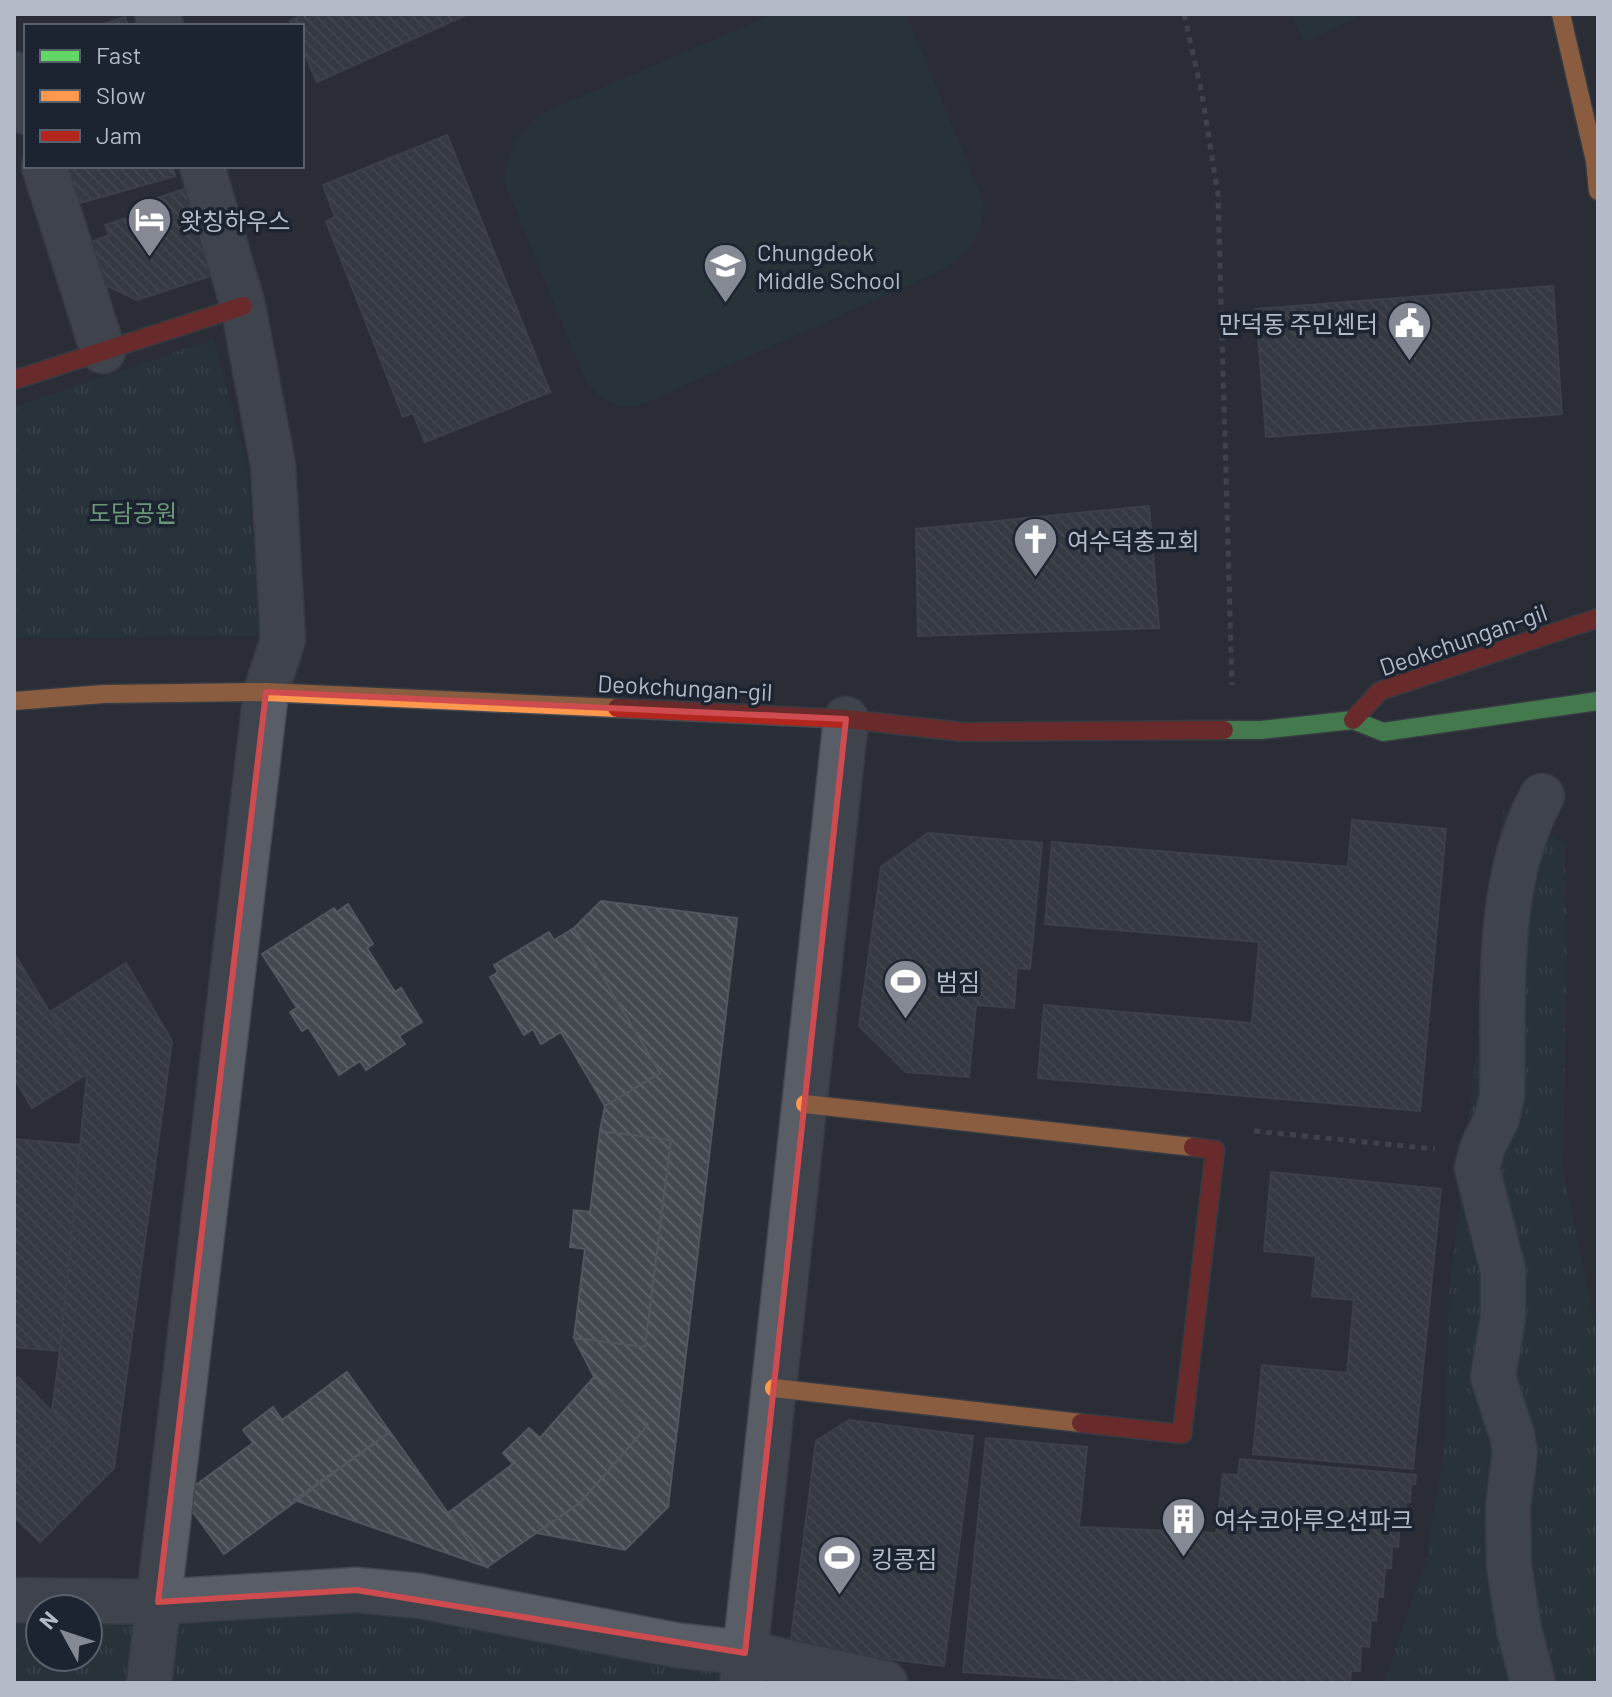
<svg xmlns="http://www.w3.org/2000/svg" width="1612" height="1697" font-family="Barlow,'Noto Sans KR',sans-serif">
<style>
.grass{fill:url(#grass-tufts);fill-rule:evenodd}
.pitch{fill:#27383c}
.building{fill:url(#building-back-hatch);stroke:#52565e;stroke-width:2}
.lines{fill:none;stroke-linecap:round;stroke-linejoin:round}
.street-casing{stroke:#46494f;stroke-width:47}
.fast-casing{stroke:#46494f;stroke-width:21}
.slow-casing{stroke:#46494f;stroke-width:21}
.jam-casing{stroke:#46494f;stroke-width:21}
.path{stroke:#575c61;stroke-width:5;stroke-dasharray:6 6;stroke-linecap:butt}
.street{stroke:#595d65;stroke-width:44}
.fast{stroke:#63d668;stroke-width:18}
.slow{stroke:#ff974d;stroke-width:18}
.jam{stroke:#b3261e;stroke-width:18}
.marked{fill:none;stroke:#ce4c50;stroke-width:6;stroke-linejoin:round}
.labels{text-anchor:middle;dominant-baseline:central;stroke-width:7;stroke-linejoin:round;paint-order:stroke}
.poi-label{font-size:24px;fill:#b4bac7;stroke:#1d2431;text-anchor:start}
.park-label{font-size:24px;fill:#6c9779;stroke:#1d2431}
.street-label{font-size:24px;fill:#b4bac7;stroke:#1d2431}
</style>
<defs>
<pattern id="grass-tufts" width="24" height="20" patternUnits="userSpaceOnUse" patternTransform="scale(2)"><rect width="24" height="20" fill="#27383c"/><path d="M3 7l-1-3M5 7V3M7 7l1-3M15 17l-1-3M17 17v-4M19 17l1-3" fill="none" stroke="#445357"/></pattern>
<pattern id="building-back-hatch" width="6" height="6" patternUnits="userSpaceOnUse" patternTransform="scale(2)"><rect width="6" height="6" fill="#44484f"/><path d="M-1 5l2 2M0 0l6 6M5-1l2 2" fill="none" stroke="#5d6067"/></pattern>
</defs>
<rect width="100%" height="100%" fill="#2a2e36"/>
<path class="grass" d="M213 339 247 465 260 636 14 638V407Z
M1503 810 1565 843 1567 950 1563 1170 1598 1341V1683H1384L1427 1558 1446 1435 1449 1295Z
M356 1590 885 1683H14V1600ZM40 1609H88V1657H40Z"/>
<path class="pitch" d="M773 14H906L981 196C988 231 968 257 938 272L645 403C619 411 604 402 587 383L506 186C503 152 521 126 550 110Z
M1291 14H1365L1304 42Z"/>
<path class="building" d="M299 14H468L317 82 302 48V26H292L290 21 300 16Z
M125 17 128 26H98Z
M447 135 550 392 425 442 413 413 403 417 326 221 335 217 323 185Z
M62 166H172L175 176 73 205Z
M184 189 213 275 137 300 99 282 86 244 109 235 105 225 143 213 139 204Z
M1553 286 1562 414 1266 437 1256 309Z
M1149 506 1159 628 918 636 916 529Z
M1352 820 1446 829 1420 1111 1038 1078 1044 1005 1252 1023 1259 942 1045 924 1052 842 1348 867Z
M928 833 1042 843 1030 969 1017 968 1014 1008 976 1005 969 1077 906 1072 859 1026 881 867Z
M601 901 737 918 668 1507 625 1550 537 1533 581 1502 648 1425 594 1377 574 1338 645 1347 671 1140 600 1131 605 1106 660 1073 574 928Z
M348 904 373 944 367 948 395 992 401 988 422 1022 399 1036 405 1044 366 1070 360 1061 339 1075 308 1027 302 1031 290 1012 297 1008 262 954 334 908 337 912Z
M574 928 660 1073 605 1106 561 1032 541 1044 533 1029 524 1035 490 977 498 972 494 965 549 932 554 940Z
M14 953 87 1074 32 1108 14 1078Z
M126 963 172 1041 114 1468 40 1542 14 1517V1482L68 1428 52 1411 60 1351 87 1074 50 1012Z
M600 1131 671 1140 645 1347 574 1338 585 1249 570 1247 574 1210 590 1212Z
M14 1139 80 1145 60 1351 14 1347Z
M1271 1172 1441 1189 1413 1469 1253 1454 1262 1365 1347 1373 1354 1300 1312 1296 1316 1256 1264 1251Z
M347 1372 390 1432 224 1554 181 1496 253 1443 243 1430 273 1407 282 1420Z
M18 1377 68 1428 14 1482V1381Z
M594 1377 648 1425 581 1502 487 1567 448 1513 513 1464 503 1453 529 1428 540 1438Z
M849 1420 973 1436 944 1666 790 1647 816 1441Z
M390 1432 448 1513 487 1567 294 1500Z
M986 1438 1087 1447 1079 1527 1216 1533 1223 1474 1238 1475 1240 1459 1416 1475 1415 1484H1411L1410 1502H1406L1405 1521H1400L1398 1547 1392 1546 1391 1568H1385L1383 1597H1378L1376 1621 1371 1620 1369 1647 1361 1646 1360 1671H1351L1350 1683H1127L963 1672Z"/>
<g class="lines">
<defs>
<path id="street" d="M157 14 161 26
M14 74 26 112
M44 166 103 351
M14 1600 158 1602 356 1590 420 1596 675 1645 745 1653 885 1683
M149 1683 266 692 283 639 273 465 243 306 202 166
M742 1683 846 719
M1533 1683 1519 1629 1509 1566 1508 1506 1515 1452 1512 1435 1493 1377 1503 1317V1270L1477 1168 1483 1146 1497 1118 1502 1096C1504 999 1494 883 1542 796"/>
<path id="fast" d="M1224 730H1261L1353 720 1383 732 1598 701"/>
<path id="slow" d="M1561 14 1595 161 1598 191
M14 701 103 694 266 692 617 708
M805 1104 1193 1147
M774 1388 1081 1423"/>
<path id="jam" d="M14 380 243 306
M617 708 846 719 963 732 1224 730
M1353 720 1380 691 1598 618
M1081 1423 1182 1434 1215 1150 1193 1147"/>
</defs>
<use href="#street" class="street-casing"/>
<use href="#fast" class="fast-casing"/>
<use href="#slow" class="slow-casing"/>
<use href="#jam" class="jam-casing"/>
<path class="path" d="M1184 14 1202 94 1218 195 1232 685
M1254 1131 1435 1149"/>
<use href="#street" class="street"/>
<use href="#fast" class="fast"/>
<use href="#slow" class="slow"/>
<use href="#jam" class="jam"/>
</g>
<path d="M0 0H1612V1697H0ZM266 692 846 719 745 1653 356 1590 158 1602Z" fill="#2a2e36" fill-opacity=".55" fill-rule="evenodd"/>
<path class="marked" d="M266 692 846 719 745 1653 356 1590 158 1602Z"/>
<defs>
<symbol id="hotel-pin" viewBox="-11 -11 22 30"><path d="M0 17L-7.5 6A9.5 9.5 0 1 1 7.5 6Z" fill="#848994" stroke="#1d2431"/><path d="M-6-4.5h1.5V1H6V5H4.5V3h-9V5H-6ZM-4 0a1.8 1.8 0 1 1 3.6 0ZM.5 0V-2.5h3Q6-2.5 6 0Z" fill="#fff"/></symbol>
<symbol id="school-pin" viewBox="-11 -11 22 30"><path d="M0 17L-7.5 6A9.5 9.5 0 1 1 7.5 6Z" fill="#848994" stroke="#1d2431"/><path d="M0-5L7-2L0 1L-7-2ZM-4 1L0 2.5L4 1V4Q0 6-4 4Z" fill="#fff"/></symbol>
<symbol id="civic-pin" viewBox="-11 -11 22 30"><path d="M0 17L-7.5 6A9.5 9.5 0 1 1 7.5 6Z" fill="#848994" stroke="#1d2431"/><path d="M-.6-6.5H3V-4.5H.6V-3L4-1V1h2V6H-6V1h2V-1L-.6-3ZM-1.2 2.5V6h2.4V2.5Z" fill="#fff"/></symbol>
<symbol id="church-pin" viewBox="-11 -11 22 30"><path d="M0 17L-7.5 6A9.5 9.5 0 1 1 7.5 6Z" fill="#848994" stroke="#1d2431"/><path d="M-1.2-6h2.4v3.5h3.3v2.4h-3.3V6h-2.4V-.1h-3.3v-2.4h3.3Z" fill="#fff"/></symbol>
<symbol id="stadium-pin" viewBox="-11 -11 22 30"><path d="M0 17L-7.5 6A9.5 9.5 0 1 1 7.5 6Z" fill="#848994" stroke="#1d2431"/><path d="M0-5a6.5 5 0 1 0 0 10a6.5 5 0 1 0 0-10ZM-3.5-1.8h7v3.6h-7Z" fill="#fff"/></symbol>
<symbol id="building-pin" viewBox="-11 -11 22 30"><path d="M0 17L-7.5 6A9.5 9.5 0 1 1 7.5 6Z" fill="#848994" stroke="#1d2431"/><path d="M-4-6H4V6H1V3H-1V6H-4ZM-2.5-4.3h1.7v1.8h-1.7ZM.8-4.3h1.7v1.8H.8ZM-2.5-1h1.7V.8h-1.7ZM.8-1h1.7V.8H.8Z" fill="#fff"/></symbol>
</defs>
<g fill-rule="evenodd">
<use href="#hotel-pin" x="124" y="194" width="51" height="69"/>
<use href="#school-pin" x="700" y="240" width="51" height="69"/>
<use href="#civic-pin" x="1384" y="298" width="51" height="69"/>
<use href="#church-pin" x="1010" y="514" width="51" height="69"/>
<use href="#stadium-pin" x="880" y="956" width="51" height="69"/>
<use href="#building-pin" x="1158" y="1494" width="51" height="69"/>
<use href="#stadium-pin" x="814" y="1532" width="51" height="69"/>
</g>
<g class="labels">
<g class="poi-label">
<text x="180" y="220">왓칭하우스</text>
<text x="757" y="251">Chungdeok<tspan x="757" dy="28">Middle School</tspan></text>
<text x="1378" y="323" text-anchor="end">만덕동 주민센터</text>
<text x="1067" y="540">여수덕충교회</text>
<text x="936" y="981">범짐</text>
<text x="1214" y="1519">여수코아루오션파크</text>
<text x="871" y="1558">킹콩짐</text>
</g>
<g class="park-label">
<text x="133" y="512">도담공원</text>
</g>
<g class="street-label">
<text transform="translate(1463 639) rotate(-19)">Deokchungan-gil</text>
<text transform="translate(685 687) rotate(3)">Deokchungan-gil</text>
</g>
</g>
<rect width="1612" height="1697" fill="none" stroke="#b4bac7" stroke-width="32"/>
<rect x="24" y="24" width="280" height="144" fill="#1d2431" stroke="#59606d" stroke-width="2"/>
<rect x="40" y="50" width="40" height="12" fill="#63d668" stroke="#59606d" stroke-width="2"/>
<text x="96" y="64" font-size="24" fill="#b4bac7">Fast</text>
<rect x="40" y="90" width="40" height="12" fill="#ff974d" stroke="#59606d" stroke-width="2"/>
<text x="96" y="104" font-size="24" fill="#b4bac7">Slow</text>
<rect x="40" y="130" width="40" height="12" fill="#b3261e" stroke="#59606d" stroke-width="2"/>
<text x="96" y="144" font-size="24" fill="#b4bac7">Jam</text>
<g transform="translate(64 1633) rotate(310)"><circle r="38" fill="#1d2431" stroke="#59606d" stroke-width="2"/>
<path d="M0-6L14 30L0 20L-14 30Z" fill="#848994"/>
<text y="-12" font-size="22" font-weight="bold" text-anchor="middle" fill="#b4bac7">N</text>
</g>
</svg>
